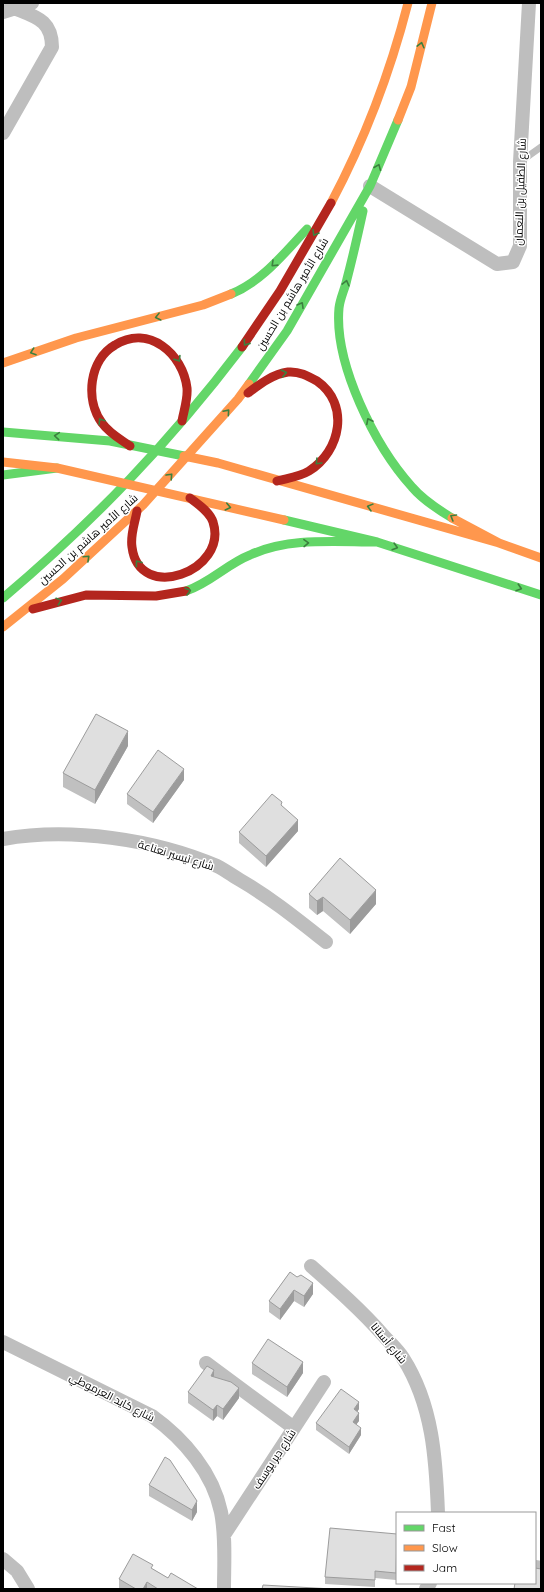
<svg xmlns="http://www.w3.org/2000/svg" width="544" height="1592" font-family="Quicksand,Cairo,sans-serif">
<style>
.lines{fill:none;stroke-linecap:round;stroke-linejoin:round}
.lane{stroke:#bebebe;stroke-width:7}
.street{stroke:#bebebe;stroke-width:14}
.fast{stroke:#63d668;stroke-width:9}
.slow{stroke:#ff974d;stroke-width:9}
.jam{stroke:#b3261e;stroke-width:9}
.wall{fill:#c0c0c0}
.shaded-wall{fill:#9c9c9c}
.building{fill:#dfdfdf;stroke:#9c9c9c}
.oneway{stroke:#3b803e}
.labels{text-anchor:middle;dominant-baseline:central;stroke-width:3;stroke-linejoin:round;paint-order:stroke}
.street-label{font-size:11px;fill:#000;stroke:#fff}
</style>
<rect width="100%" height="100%" fill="#fff"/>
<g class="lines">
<path class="lane" d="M520 162 541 147"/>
<path class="street" d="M3 12 32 3
M3 133 52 47C52 20 36 17 14 8
M370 186 497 264 513 262 520 246V162L529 3
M3 839C70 827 154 839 217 866 225 870 233 876 240 880 271 898 298 920 326 942
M311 1266C336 1288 361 1310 383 1335 390 1343 398 1350 403 1358 433 1405 436 1460 438 1513
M3 1342 152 1416C184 1439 213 1473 221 1512 226 1537 224 1564 224 1589
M206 1363 294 1428
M224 1535 324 1382
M3 1559 17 1571 28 1589
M535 1567 541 1568
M426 1589 430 1583"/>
<path class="fast" d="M363 211C358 234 353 256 347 279 345 289 340 298 339 308 334 364 375 446 412 487 423 500 437 509 452 518
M231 294C263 281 284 253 307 229
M249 384 287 331 370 186 398 120
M3 432 110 441 184 456
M3 475 57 468
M284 520 377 542 541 595
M186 591C210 583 227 564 250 555 289 537 335 542 377 542
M3 598C95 520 169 443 242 347"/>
<path class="slow" d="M398 120 411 87 432 3
M331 203C365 139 390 73 408 3
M3 363 76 338 203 305 231 294
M184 456 218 463 499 543 541 558
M3 462 57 468 284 520
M452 518 499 543
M3 627 63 579 143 505 238 399 249 384"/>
<path class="jam" d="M242 347 280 291 331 203
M248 393C260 384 273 374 288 372 299 371 308 376 317 381 350 404 341 451 309 471 299 477 288 478 277 481
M130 446C120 439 109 433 102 423 85 400 89 360 115 345 149 324 183 354 187 388 188 399 184 410 182 421
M137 511C135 523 130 535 132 547 139 604 229 571 213 522 210 512 198 504 190 498
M33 609 86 595 156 596 186 591"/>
</g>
<path class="wall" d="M128 746 95 804 63 787V773Z
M184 780 153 823 127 804V794Z
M282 806 298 831 266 867 239 843V832Z
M309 894 376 904 350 934 323 911 317 915 309 908Z
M290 1272 313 1294 304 1307 294 1301 280 1320 269 1312V1301Z
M252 1363 303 1373 287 1397 252 1374Z
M214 1376 239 1398 223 1420 217 1416 213 1421 188 1403V1392Z
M359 1409 357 1412 359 1421 356 1424 361 1435 349 1454 316 1430V1423Z
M149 1485 197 1512 192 1521 149 1496Z
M397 1534 396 1580 375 1578V1587L325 1584V1577Z
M153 1569 168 1578 198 1589H119V1579Z"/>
<path class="shaded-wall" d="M128 731V746L95 804V790Z
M184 769V780L153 823V812Z
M298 820V831L266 867V856Z
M376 890V904L350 934V920Z
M323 897V911L317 915V901Z
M313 1283V1294L304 1307V1296Z
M294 1290V1301L280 1320V1309Z
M303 1362V1373L287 1397V1387Z
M214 1370V1381L211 1376Z
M239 1388V1398L223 1420V1409Z
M359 1402V1409L354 1417V1409Z
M217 1405V1416L213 1421V1410Z
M359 1413V1421L353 1429V1422Z
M361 1428V1435L349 1454V1447Z
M197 1501V1512L192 1521V1510Z
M147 1582V1589H143Z"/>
<path class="building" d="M96 714 128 731 95 790 63 773Z
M158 750 184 769 153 812 127 794Z
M272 794 282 802 281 805 298 820 266 856 239 832Z
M340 858 376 890 350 920 323 897 317 901 309 894Z
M290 1272 297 1277 301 1275 313 1283 304 1296 294 1290 280 1309 269 1301Z
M268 1339 303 1362 287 1387 252 1363Z
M207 1366 214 1370 211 1376 231 1382 239 1388 223 1409 217 1405 213 1410 188 1392Z
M341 1389 359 1402 354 1409 359 1413 353 1422 361 1428 349 1447 316 1423Z
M165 1457 170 1460 197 1501 192 1510 149 1485Z
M330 1528 397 1534 396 1573 375 1571V1580L325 1577Z
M133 1554 153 1565 151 1568 168 1578 171 1573 198 1589H158L147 1582 143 1589H136L119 1579Z
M535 1568 541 1569V1589H514L515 1583H535Z
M263 1585 332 1589H262Z"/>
<defs><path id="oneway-chevron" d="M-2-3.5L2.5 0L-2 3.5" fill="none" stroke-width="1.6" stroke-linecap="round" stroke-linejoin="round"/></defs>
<g class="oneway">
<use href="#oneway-chevron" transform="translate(421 45) rotate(-76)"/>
<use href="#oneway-chevron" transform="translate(378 167) rotate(-68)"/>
<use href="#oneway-chevron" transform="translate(315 233) rotate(120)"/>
<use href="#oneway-chevron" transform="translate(274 264) rotate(136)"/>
<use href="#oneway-chevron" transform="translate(346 283) rotate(-76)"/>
<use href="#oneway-chevron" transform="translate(301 305) rotate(-60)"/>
<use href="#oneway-chevron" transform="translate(158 317) rotate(166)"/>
<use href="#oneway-chevron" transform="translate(246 343) rotate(125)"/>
<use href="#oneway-chevron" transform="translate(33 352) rotate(161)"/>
<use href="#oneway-chevron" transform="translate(178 359) rotate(58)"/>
<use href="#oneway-chevron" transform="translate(284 373) rotate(-13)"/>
<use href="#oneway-chevron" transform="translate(227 412) rotate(-49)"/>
<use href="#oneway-chevron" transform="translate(101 421) rotate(-123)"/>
<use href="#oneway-chevron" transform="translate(369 421) rotate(-117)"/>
<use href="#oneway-chevron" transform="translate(57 436) rotate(-175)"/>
<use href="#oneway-chevron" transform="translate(318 462) rotate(135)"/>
<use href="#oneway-chevron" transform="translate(170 476) rotate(-47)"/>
<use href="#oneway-chevron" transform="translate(228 507) rotate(13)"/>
<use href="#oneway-chevron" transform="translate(370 507) rotate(-165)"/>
<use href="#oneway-chevron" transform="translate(453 517) rotate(-149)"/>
<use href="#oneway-chevron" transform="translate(306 543) rotate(-1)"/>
<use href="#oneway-chevron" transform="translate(395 547) rotate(16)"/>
<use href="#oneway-chevron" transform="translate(87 558) rotate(-43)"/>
<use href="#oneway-chevron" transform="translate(138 563) rotate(-127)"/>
<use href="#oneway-chevron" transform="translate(519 588) rotate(18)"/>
<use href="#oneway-chevron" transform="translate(188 591) rotate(-16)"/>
<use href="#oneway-chevron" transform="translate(59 601) rotate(-18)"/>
</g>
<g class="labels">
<g class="street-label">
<text transform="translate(520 192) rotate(-88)">شارع الطفيل بن النعمان</text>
<text transform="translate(292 294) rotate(-59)">شارع الأمير هاشم بن الحسين</text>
<text transform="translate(88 539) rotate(-42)">شارع الأمير هاشم بن الحسين</text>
<text transform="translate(176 855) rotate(17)">شارع تيسير نعناعة</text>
<text transform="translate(389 1343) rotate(50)">شارع أستانا</text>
<text transform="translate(112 1397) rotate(27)">شارع كايد العرموطي</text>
<text transform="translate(274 1459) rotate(-57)">شارع دير يوسف</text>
</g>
</g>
<rect width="544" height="1592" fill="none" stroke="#000000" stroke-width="8"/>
<rect x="396" y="1512" width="140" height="72" fill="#ffffff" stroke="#999999"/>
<rect x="404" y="1525" width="20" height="6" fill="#63d668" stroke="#999999"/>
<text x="432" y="1532" font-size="12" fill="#000000">Fast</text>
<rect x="404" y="1545" width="20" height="6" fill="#ff974d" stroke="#999999"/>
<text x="432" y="1552" font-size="12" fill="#000000">Slow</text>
<rect x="404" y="1565" width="20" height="6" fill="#b3261e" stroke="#999999"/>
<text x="432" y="1572" font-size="12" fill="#000000">Jam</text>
</svg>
